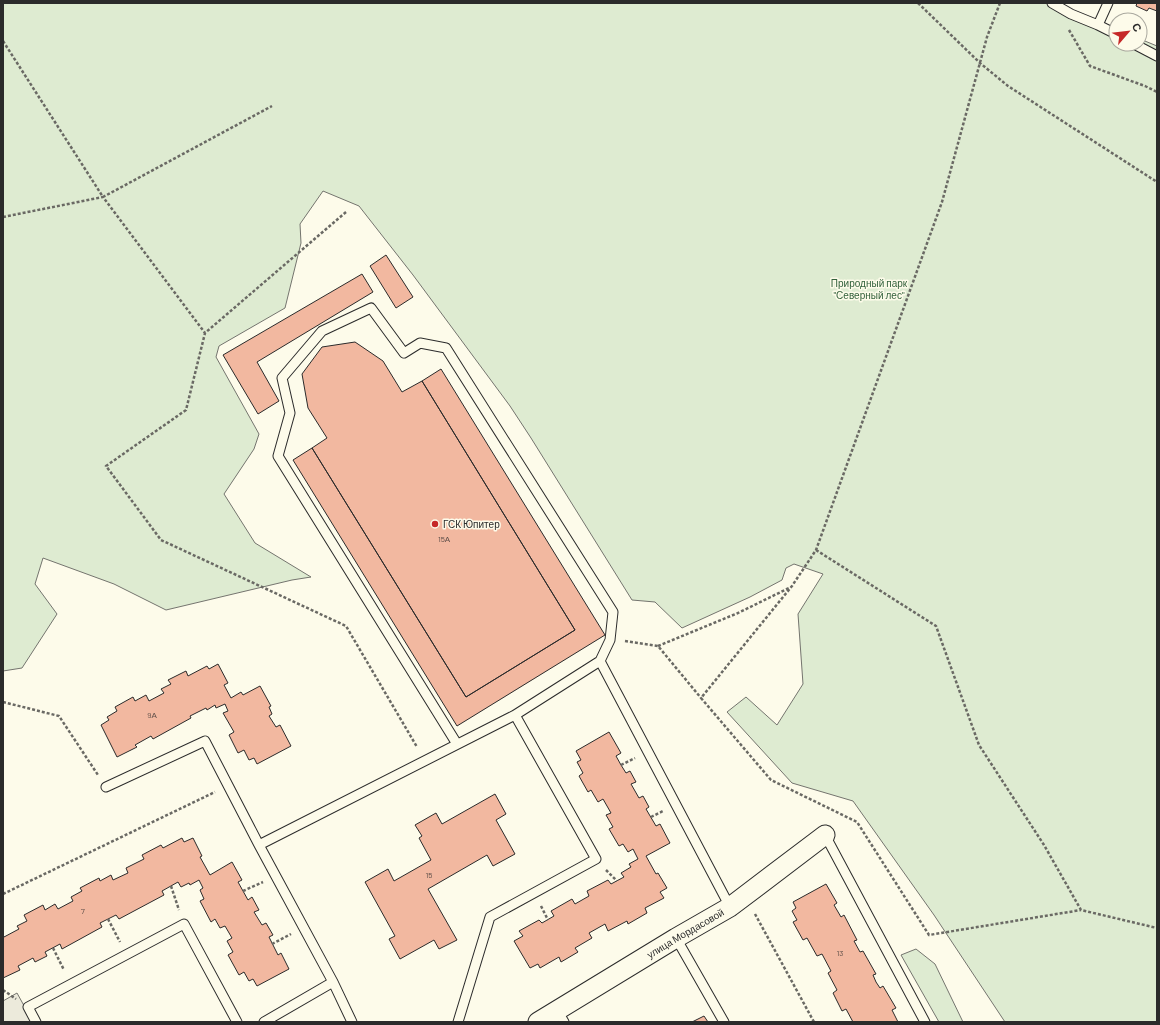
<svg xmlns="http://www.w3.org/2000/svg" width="1160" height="1025" font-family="Barlow,sans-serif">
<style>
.green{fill:#deebd1;stroke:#74746e}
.parking{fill:#eceadb;stroke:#74746e}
.building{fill:#f2b8a0;stroke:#2b2b2b}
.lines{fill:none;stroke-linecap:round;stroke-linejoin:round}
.service-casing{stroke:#2b2b2b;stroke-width:11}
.minor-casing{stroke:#2b2b2b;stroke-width:21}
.path{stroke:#6a6964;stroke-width:2.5;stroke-dasharray:3 2;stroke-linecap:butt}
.service{stroke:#fdfbea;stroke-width:9}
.minor{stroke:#fdfbea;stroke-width:19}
.poi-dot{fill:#c62828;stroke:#fdfbea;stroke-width:1.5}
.labels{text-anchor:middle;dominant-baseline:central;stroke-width:3;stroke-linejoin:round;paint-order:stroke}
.number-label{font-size:8px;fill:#5d4e48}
.park-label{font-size:10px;fill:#34623c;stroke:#fdfbea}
.poi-label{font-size:10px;fill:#2b2b2b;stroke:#fdfbea;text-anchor:start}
.street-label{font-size:10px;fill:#2b2b2b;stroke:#fdfbea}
</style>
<rect width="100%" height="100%" fill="#fdfbea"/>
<path class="green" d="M3 3H1051L1116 29V44H1140V39L1157 46V1022H1005L934 915 853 801 792 783 727 712 746 697 777 725 803 684 798 614 823 574 794 564 786 568 782 580 750 597 682 628 655 602 632 600 531 438 510 406 413 275 359 206 323 191 300 224 301 243 285 308 219 346 216 357 259 434 254 449 224 494 255 543 311 577 292 580 166 610 114 584 43 558 35 584 57 614 22 668 3 671Z
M916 949 935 964 963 1022H939L901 955Z"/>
<path class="parking" d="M17 993 33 1022H3V1001Z"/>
<path class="building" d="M1137 3H1157V11L1149 8 1147 11 1136 6Z
M386 255 413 297 396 308 370 266Z
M362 274 373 292 257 362 279 401 258 414 223 355Z
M355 342 383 361 402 392 422 381 575 630 466 697 312 448 327 438 308 408 302 374 322 347Z
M441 369 605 635 457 726 293 460 312 448 466 697 575 630 422 381Z
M218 664 228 683 224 685 231 698 241 692 243 695 260 686 271 706 269 707 272 714 269 716 276 727 280 725 291 746 257 764 254 758 249 760 244 750 238 753 229 735 234 732 223 713 228 711 225 704 216 708 215 705 207 710 206 708 190 716 191 718 153 739 151 736 135 745 137 747 117 757 101 725 109 720 107 717 117 711 115 707 133 697 135 701 146 695 149 701 164 693 161 689 171 684 168 680 186 671 188 676 207 666 209 669Z
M609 732 621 753 616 756 621 765 626 773 630 771 636 782 631 784 639 798 643 796 649 807 646 809 656 826 660 824 670 843 646 856 656 874 658 873 667 888 660 892 664 898 645 908 647 913 628 924 627 921 608 931 605 924 589 933 592 938 575 948 578 952 561 962 559 957 540 968 538 964 530 968 514 941 523 936 519 931 539 920 542 923 554 916 551 911 572 899 575 904 589 896 587 891 608 880 611 884 624 877 621 873 631 867 629 864 638 859 633 849 628 852 623 844 619 846 609 829 613 827 606 815 611 813 603 799 598 802 591 790 588 792 579 776 583 773 577 762 581 760 576 751Z
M495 794 506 814 496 820 515 854 493 866 487 855 428 889 457 940 439 949 434 940 400 959 389 939 395 936 365 882 388 869 394 881 431 860 419 838 422 836 415 825 436 813 442 824Z
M182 838 184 842 193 838 202 856 200 857 210 875 232 862 242 880 238 882 248 900 252 897 259 910 254 912 262 925 266 923 273 935 269 937 278 955 281 953 289 969 257 986 253 979 249 981 244 972 239 975 228 955 233 952 227 941 232 938 225 926 220 928 215 919 211 922 200 901 204 899 200 890 203 888 199 880 190 885 189 883 181 887 178 882 162 891 164 895 119 919 116 915 100 923 102 927 62 949 60 944 45 952 47 956 35 962 33 958 18 966 20 970 3 978V935L4 937 19 929 17 926 27 921 24 915 43 905 45 910 55 904 58 909 73 901 71 897 82 891 80 888 99 878 100 881 111 875 113 880 128 873 126 868 144 859 142 855 161 845 163 848Z
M826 884 837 903 834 905 841 917 844 915 857 940 854 941 860 952 863 951 876 974 873 975 876 982 880 988 883 986 896 1008 892 1010 898 1022H853L846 1009 842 1011 833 993 837 990 828 973 831 971 822 954 817 956 807 938 803 940 793 922 797 920 792 911 796 908 793 902Z
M704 1016 708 1022H692Z"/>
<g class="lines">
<defs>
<path id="service" d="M1052 3 1071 14 1098 25 1108 3
M1098 25 1116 34
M1134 44 1157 56
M600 661 730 907
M457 744 278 456 290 413 282 378 322 331 371 308 404 353 420 343 446 348 613 612 610 640 600 661 515 715 596 859 490 917 458 1022
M106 787 205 741 259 845 333 982 352 1022
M825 835 925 1022
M259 845 515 715
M676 938 724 1022
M557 1010 564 1022
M36 1022 28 1007 184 924 237 1022
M264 1022 333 982"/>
<g id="minor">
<path id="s1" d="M538 1022 676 938 730 907 825 835"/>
</g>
</defs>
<use href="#service" class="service-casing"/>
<use href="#minor" class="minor-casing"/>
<path class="path" d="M918 3 980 63 1008 86 1157 182
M1000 3 987 37 942 202 816 550 792 586 701 698 771 780 857 822 929 935 1081 910
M1069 30 1090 66 1145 86 1157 92
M3 41 103 197 272 106
M346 212 205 333 186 410 106 466 161 540 346 626 417 747
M3 217 103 197 205 333
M816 550 936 626 979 745 1044 845 1081 910 1157 928
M625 641 658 646 701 698
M658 646 738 613 791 587
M3 702 59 716 98 775
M621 765 635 758
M651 817 663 811
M606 870 617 881
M171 886 179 910
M243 891 263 882
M3 894 215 792
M541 906 548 920
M755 914 814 1022
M108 919 120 942
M272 944 291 934
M53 948 64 970
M3 990 16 999"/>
<use href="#service" class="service"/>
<use href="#minor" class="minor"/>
</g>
<circle class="poi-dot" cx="435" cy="524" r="4"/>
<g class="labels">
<g class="number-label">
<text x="444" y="539">15А</text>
<text x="152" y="715">9А</text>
<text x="429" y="875">15</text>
<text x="83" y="911">7</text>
<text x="840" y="953">13</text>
</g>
<g class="park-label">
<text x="869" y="283">Природный парк<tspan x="869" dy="12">"Северный лес"</tspan></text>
</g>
<g class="poi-label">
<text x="443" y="524">ГСК Юпитер</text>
</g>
<g class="street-label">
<text stroke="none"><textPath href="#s1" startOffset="172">улица Мордасовой</textPath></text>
</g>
</g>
<rect width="1160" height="1025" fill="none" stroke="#2b2b2b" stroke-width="8"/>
<g transform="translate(1128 32) rotate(62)"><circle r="19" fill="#fdfbea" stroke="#a9a89e"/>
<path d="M0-3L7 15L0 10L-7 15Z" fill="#c62828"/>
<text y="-6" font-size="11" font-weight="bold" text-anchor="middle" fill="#2b2b2b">С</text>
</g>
</svg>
